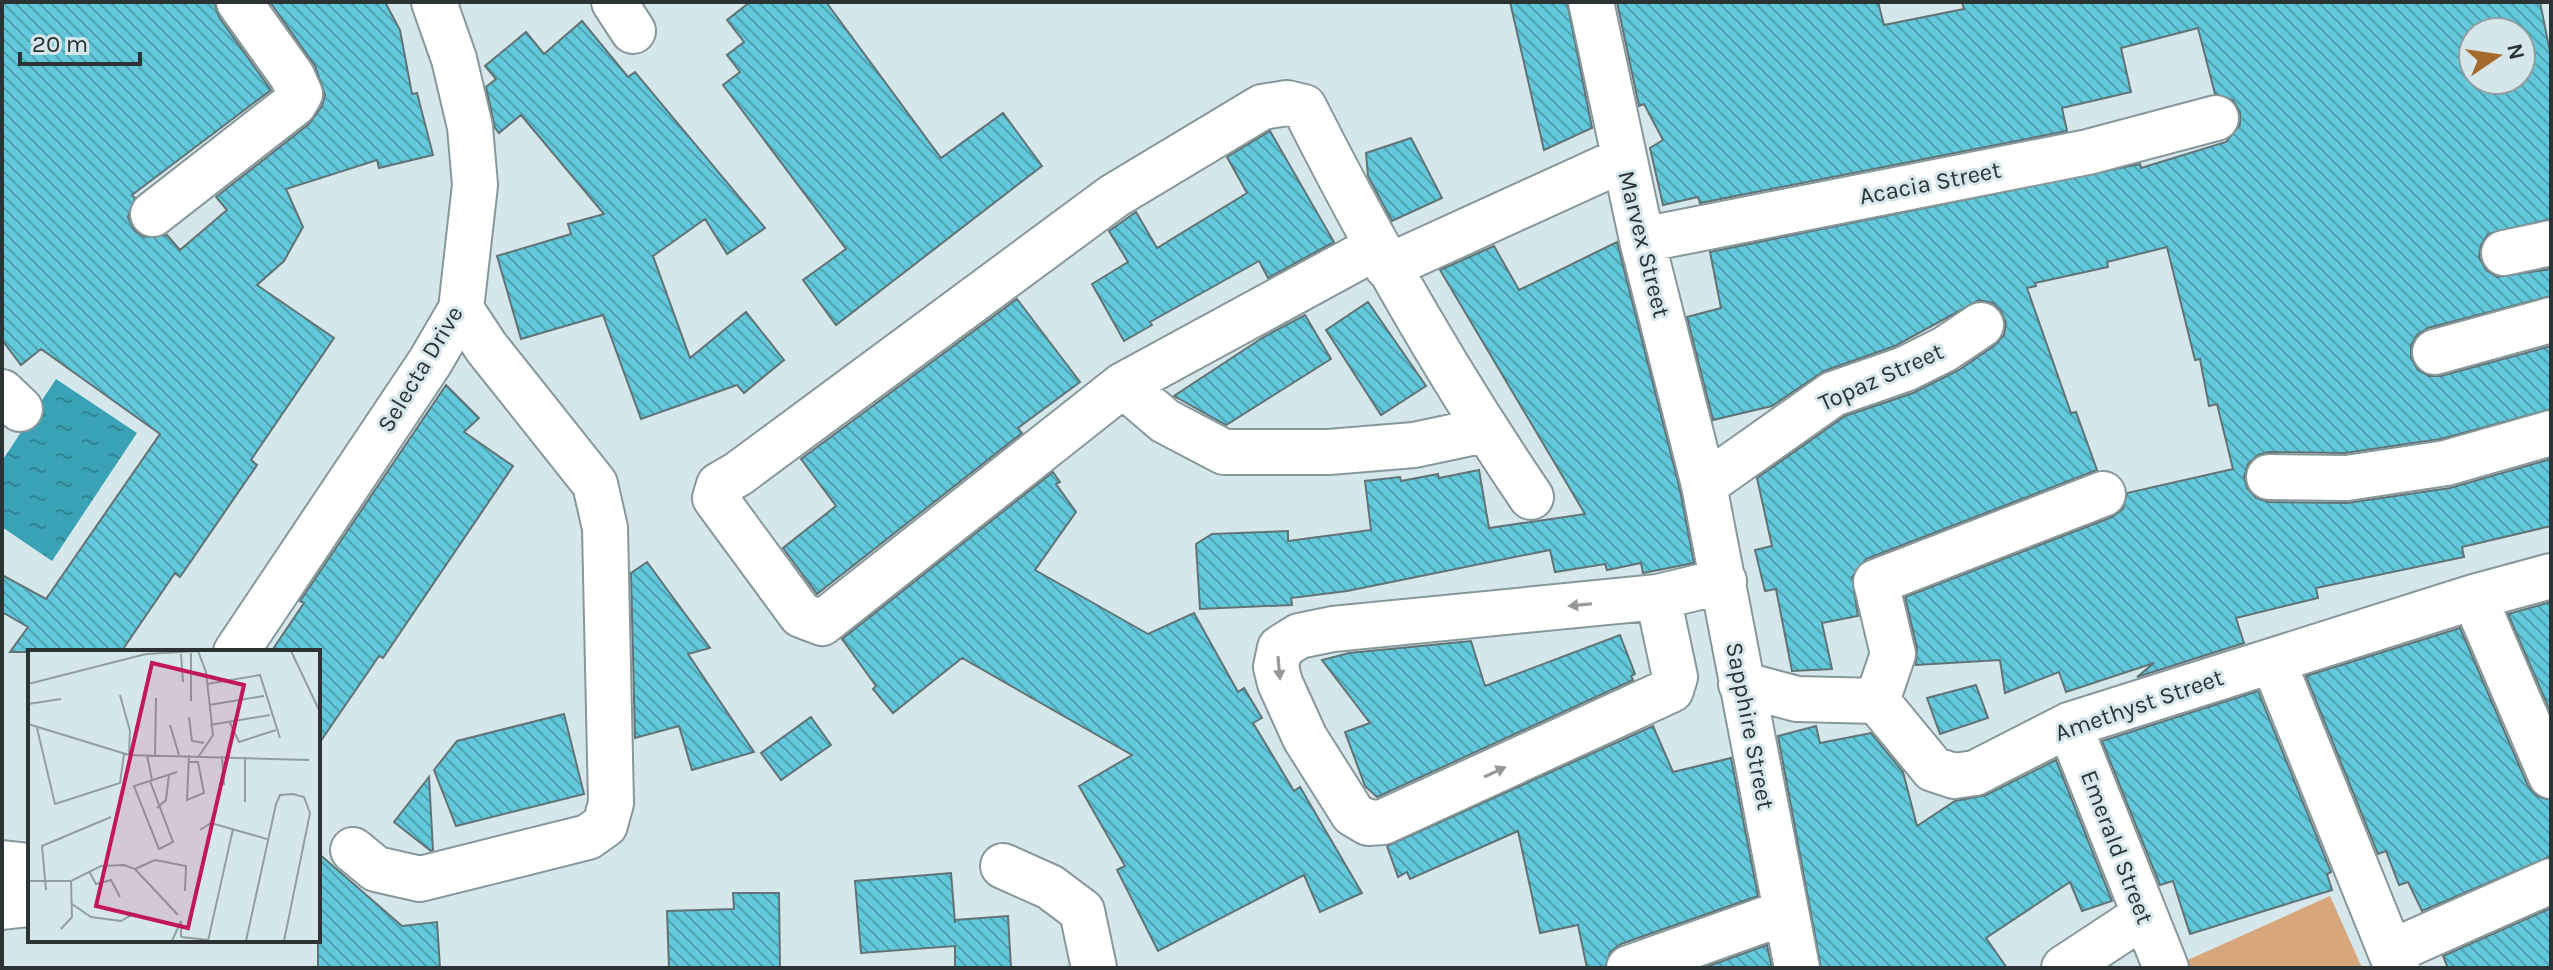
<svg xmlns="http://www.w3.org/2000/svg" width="2553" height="970" font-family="Karla,sans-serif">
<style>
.pitch{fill:#d7a77b}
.water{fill:url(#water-ripples)}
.building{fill:url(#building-back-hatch);stroke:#627376;stroke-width:2;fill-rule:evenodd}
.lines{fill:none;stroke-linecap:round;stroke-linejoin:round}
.minor-casing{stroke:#87989b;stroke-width:48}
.minor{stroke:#fff;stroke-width:44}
.oneway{fill:#96999a}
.labels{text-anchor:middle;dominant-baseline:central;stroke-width:6;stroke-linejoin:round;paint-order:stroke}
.street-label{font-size:24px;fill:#2c3334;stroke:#d5e7eb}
.inset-road{fill:none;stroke:#919fa2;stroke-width:2}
.view{fill:#c2185b;fill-opacity:0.15;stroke:#c2185b;stroke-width:4}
.inset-edge{fill:none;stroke:#2c3334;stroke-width:4}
</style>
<defs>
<pattern id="water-ripples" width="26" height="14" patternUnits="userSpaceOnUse" patternTransform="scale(2)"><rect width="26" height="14" fill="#39a2b5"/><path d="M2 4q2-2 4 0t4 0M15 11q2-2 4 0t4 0" fill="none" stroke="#308594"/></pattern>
<pattern id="building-back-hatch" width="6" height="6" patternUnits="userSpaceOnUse" patternTransform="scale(2)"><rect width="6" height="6" fill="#62c8db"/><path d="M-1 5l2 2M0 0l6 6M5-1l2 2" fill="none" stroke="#51a3b2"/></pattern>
</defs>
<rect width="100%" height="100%" fill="#d5e7eb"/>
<path class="pitch" d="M2330 896 2362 968H2183L2181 963Z"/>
<path class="water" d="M56 379 137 433 52 561 2 527V461Z"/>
<path class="building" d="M2 2H214L219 17 271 90 132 195 135 198 128 217 134 230 144 237 167 235 180 250 227 210 216 197 309 124 322 106 325 95 315 66 270 2H385L400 30 412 94 417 93 433 155 379 168 377 160 286 189 303 227 284 261 257 285 334 338 251 460 257 465 180 577 175 573 121 652H10L28 627 2 612V575L46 599 160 434 41 349 21 365 2 340Z
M750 2H826L941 158 1003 113 1042 166 836 325 803 280 846 249 723 85 740 72 727 55 744 42 727 20Z
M1510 2H1567L1592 128 1544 150Z
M1617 2H1878L1884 25 1964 9 1962 2H2540L2551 57V219L2488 234 2481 245 2479 257 2486 270 2497 277 2551 269V296L2428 328 2417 335 2411 345V358L2418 370 2429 376H2441L2551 346V409L2441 439 2345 453 2269 452 2258 455 2248 464 2244 477 2247 488 2256 498 2268 502 2347 503 2450 488 2551 459V526L2462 547 2464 557 2316 588 2318 598 2236 618 2244 643 2137 677 2154 663 2066 692 2059 672 2005 693 2000 660 1916 665 1917 648 1905 597 2112 517 2123 509 2127 493 2233 469 2217 404 2209 406 2200 359 2195 360 2167 247 2107 262 2108 267 2035 283 2036 286 2027 288 2071 413 2076 412 2097 470 1866 559 1852 577 1858 616 1822 623 1832 669 1792 671 1776 589 1765 591 1755 550 1772 546 1757 478 1845 416 1913 393 1959 370 1995 345 2004 335 2006 323 2001 311 1993 303 1979 300 1895 346 1824 371 1772 406 1713 420 1687 317 1721 308 1710 252 2140 164 2141 168 2226 142 2240 125V112L2233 100 2215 94 2198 28 2121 48 2131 92 2062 108 2067 131 1700 203 1698 197 1663 205 1650 148 1663 140 1644 104 1639 106ZM2473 32H2521V80H2473Z
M582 21 628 77 635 72 765 228 727 254 705 219 653 256 690 358 746 312 784 360 744 393 737 385 641 419 603 315 521 339 497 256 571 234 568 224 604 214 521 115 499 133 495 128 486 87 496 79 485 66 526 32 544 54Z
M1270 131 1334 242 1268 278 1259 261 1150 322 1152 325 1124 341 1092 284 1128 262 1109 231 1136 212 1157 248 1247 193 1227 157Z
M1411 138 1442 198 1392 221 1368 176 1366 153Z
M1617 242 1680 490 1694 563 1643 573 1641 563 1607 570 1605 564 1555 572 1550 550 1347 591 1291 598 1292 605 1200 609 1196 544 1212 534 1288 531V541L1371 530 1365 481 1400 477 1401 481 1438 474 1439 478 1479 470 1489 528 1585 514 1440 270 1494 246 1519 290Z
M1017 299 1080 382 1018 428 1022 433 817 594 783 548 836 506 801 459Z
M1368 302 1426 386 1381 415 1326 330Z
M1305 315 1331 359 1226 425 1174 396 1262 338Z
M446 385 479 418 464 432 513 466 383 658 379 656 318 745V652H271L304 603 300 601Z
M1053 472 1060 482 1056 484 1076 512 1035 570 1148 634 1194 613 1238 692 1244 688 1262 718 1253 723 1294 791 1300 787 1362 893 1320 912 1304 875 1158 951 1117 870 1125 866 1079 786 1132 755 962 658 893 713 873 689 876 686 842 639Z
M647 562 710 648 688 654 754 752 692 770 679 726 635 738 631 573Z
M2551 602V713L2508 614Z
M2460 628 2528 786 2537 796 2551 800V856L2422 911 2408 882 2399 885 2386 851 2378 854 2306 676Z
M1620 635 1635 674 1631 676 1633 680 1377 797 1365 786 1345 732 1370 723 1322 660 1349 653 1471 641 1485 686Z
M1976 685 1988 718 1940 734 1927 698Z
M2258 691 2331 872 2327 874 2332 890 2190 934 2173 881 2160 885 2102 741Z
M564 714 584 794 456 826 434 770 457 741Z
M811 717 831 745 781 780 761 753Z
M1653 726 1673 772 1731 758 1758 896 1621 944 1610 952 1605 968H1587L1578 925 1540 933 1518 831 1410 879 1407 872 1398 877 1387 846Z
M1816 726 1820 743 1871 733 1903 772 1917 826 1955 801 1986 795 2056 760 2112 901 2082 911 2070 882 1986 938 2007 968H1821L1778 736Z
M429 777 433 850 431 851 394 822Z
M318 853 402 926 437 922 440 968H318Z
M951 873 955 923V920L1008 916 1011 968H955V946L861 953 855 881Z
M733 893H779L780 968H669L667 911 734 909Z
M2551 908V968H2448L2443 956Z
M1767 945 1772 968H1703Z"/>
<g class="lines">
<defs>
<path id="minor" d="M614 2 633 31
M1591 2 1642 240 1704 485 1797 968
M153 214 294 104 300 94 292 76 239 2
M1642 240 2088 152 2216 118
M1375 248 1123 385 822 623 801 615 715 498 719 485 738 474 1114 196 1262 107 1287 103 1304 107C1372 242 1446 372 1531 497
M2504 253 2551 243
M1387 267 1624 159
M2435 352 2551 320
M1123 385 1165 421 1224 452H1329L1414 445 1485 430
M2 392 20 409
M2269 477 2347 478 2446 463 2551 433
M1704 485 1833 394 1905 369 1945 349 1981 325
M1658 597 1675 677 1671 690 1383 822 1368 823 1353 814 1305 738 1280 683 1276 667 1280 648 1299 636 1333 629 1658 597 1724 581
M2474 597 2551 776
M236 652 430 362 461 309 475 185 470 127 454 59 434 2
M2273 661 2397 968
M1741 684 1797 699 1877 701 1933 769 1954 776 1975 773 2069 725 2474 597 2551 576
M1877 701 1893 654 1876 582 2103 494
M2069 725 2166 968
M353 850 376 869 420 879 588 837 605 825 611 803 605 528 595 484 486 347 461 309
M2 863 30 866
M1003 866 1050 887 1082 911 1094 968
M2 907 30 904
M2391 952 2551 881
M1629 968 1786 912
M2064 968 2143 916"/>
</defs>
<use href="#minor" class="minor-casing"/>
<use href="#minor" class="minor"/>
</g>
<defs><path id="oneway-solid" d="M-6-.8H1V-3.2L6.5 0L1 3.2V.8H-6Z" transform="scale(2)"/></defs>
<g class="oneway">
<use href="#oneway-solid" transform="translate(1580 605) rotate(174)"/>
<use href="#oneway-solid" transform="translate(1279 668) rotate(85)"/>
<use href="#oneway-solid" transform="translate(1495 772) rotate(-25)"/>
</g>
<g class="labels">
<g class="street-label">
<text transform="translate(1930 183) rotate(-11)">Acacia Street</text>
<text transform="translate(1644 244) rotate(76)">Marvex Street</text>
<text transform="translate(420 369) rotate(-59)">Selecta Drive</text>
<text transform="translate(1881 377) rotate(-24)">Topaz Street</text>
<text transform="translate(2139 705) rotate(-19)">Amethyst Street</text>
<text transform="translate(1750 726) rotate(79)">Sapphire Street</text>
<text transform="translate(2117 847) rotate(69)">Emerald Street</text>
</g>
</g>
<g transform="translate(28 650)">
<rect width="292" height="292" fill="#d5e7eb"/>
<path class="inset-road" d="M170 1 178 22 185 85 171 106M263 1 292 62M163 3V51M153 4 155 32M0 34 118 4 171 1M179 34 232 25 252 88M92 45 102 81 101 105M0 54 33 49M181 55 236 46M161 67 164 91 176 93M202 73 211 92 248 80M0 74 101 105 281 110M142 75 151 105M182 75 242 65M9 78 27 154 92 133 96 104M119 105 124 130M127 105 128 48M161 105 159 150 176 143 170 112H161M194 106 196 135M122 131 145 192 131 199 106 136 149 122M217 152V107M129 158 138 150 141 124M172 180 183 173 239 189M107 219 127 210 158 216 157 241M61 221 68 234 83 230 92 247M0 231H43L73 216 96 215 107 219 150 265M18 240 14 196 83 167M44 254 63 267 93 271 107 263M33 279 44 267 43 231M153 287 180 290M144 291 153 271V287M180 291 205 179M218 291 248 154 252 145 265 144 276 147 282 163 256 291"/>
<path class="view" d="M124 13 216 35 160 278 68 256Z"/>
<rect width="292" height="292" class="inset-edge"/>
</g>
<rect width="2553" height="970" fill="none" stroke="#2c3334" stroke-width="8"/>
<g transform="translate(2497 56) rotate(77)"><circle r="38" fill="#d5e7eb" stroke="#919fa2" stroke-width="2"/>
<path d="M0-6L14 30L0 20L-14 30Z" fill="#a56a2b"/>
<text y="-12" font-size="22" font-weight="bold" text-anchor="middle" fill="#2c3334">N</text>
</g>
<path d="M20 52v12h120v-12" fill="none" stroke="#2c3334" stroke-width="4"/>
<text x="32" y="52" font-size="24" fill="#2c3334" stroke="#d5e7eb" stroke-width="6" paint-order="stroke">20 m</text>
</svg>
